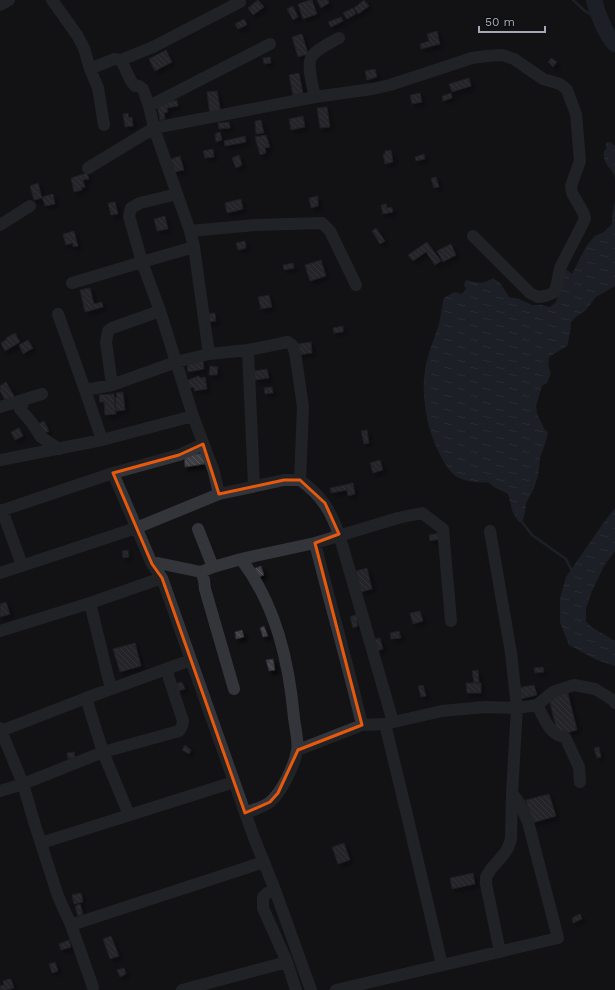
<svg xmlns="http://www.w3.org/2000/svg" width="615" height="990" font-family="'Work Sans',sans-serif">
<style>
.water{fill:url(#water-ripples)}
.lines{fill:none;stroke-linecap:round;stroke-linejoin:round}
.stream{stroke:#28323a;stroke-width:2.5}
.river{stroke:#28323a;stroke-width:16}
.building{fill:url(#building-back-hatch);stroke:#2d2d32;filter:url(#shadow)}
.minor{stroke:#34353b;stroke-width:12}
.marked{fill:none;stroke:#e8590c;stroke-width:3;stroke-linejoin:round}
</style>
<defs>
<pattern id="water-ripples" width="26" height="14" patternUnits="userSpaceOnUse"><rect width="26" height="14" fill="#28323a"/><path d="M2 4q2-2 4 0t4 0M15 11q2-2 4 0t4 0" fill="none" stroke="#444d54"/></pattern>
<pattern id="building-back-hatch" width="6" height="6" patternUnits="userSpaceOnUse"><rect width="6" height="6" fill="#3c3e43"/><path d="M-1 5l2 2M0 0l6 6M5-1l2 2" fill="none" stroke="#55575c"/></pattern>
<filter id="shadow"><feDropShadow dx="3.5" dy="3.5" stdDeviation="2" flood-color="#0009"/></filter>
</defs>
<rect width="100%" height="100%" fill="#131315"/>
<path class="water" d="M610 142 615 146V178C613 167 602 166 604 151L606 149V143Z
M615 202V286L596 297 586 310 577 316 571 322 570 333 567 346 549 357 548 366 551 373 547 383 542 386 536 405 537 414 545 430 548 432 546 441 540 458 538 475 534 488 526 503 525 513 522 522H519L513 513 508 494 494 487 488 482C478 483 465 482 456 476 444 469 431 436 428 423 425 408 422 386 425 371 427 355 434 340 439 324 441 316 442 306 444 298L454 292 462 294 466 289 464 285 466 280C477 283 483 285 493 278L500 283 509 297 519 299 532 305H541L550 307 556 302 566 269 572 274 587 245 595 236 604 232 612 224V216Z
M615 508V551L604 566 592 591 586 608V622L593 628 615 641V666L597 660 569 645 560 622V598L566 577 604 522Z"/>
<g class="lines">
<path class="stream" d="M573 0 585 11 602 21
M522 522 532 535 566 559 572 571"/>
<path class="river" d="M594 0C597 12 606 36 615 44"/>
</g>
<path class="building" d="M258 0 264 7 253 15 248 8Z
M310 0H312L317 14 303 19 298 4Z
M317 0H328L329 3 321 8Z
M364 0 369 6 358 14 354 8Z
M293 6 298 17 293 20 287 9Z
M353 8 356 14 347 19 343 13Z
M341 17 343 21 331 27 328 22Z
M244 19 247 25 238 29 235 24Z
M437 31 440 44 421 49 420 44 429 41 427 34Z
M302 34 308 54 298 57 292 37Z
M166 50 172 62 155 71 149 59Z
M270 57 271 63 264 64 263 58Z
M551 58 557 62 553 67 548 62Z
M375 69 377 77 367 80 365 71Z
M299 73 303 93 293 95 289 75Z
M469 78 471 86 452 92 449 84Z
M217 91 221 114 210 115 207 92Z
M420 93 422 102 412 104 410 95Z
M451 93 452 98 443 101 442 96Z
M177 100 178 106 167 108 168 112 164 113 165 119 160 120 157 104Z
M327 107 330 127 320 128 317 108Z
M128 113 129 118 132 117 133 126 125 127 123 114Z
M303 116 305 127 291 130 289 119Z
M261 120 264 133 256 134 255 121Z
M229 122 230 128 219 129 218 123Z
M220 132 222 140 216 142 215 134Z
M266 135 270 147 265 148 266 153 260 155 255 137Z
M245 136 246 142 225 146 224 141Z
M213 149 214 157 205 158 203 151Z
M391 150 393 162 385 164 383 154H385V151Z
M424 154 425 159 416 161 415 157Z
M239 155 242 165 236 168 232 158Z
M180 156 184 170 175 172 171 159Z
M87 173 89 179 83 180 85 187 81 188 82 190 74 192 71 178Z
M436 177 439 187 434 188 431 178Z
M38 183 42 198 34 200 30 186Z
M53 194 55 204 45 206 42 197Z
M318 196V206L311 208 309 198Z
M241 199 243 209 227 213 225 203Z
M115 202 118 214 111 215 108 203Z
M386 204 387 208 392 207 393 212 383 214 381 205Z
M165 216 168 229 157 231 154 219Z
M376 228 385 241 380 244 372 231Z
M74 231 78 246 73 247V243L66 245 63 234Z
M245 241 246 248 238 250 236 243Z
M427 242 441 261 435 265 426 252 413 261 408 255Z
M451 244 456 255 443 262 437 251Z
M321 260 326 276 310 281 305 265Z
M293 263 294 268 284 270 283 265Z
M90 288 94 304 102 302 103 307 85 312 80 290Z
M269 295 272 307 261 309 258 297Z
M215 313 216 321 206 322 205 314Z
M343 326V332L334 333 333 328Z
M15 333 20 342 5 351 1 343 7 339 6 338Z
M28 340 33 348 23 354 19 345Z
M311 342 312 353 298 355 296 344Z
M203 360 204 369 188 372 187 362Z
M210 366 218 367 217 375H209Z
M267 369 269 378 255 380 254 371Z
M199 376 200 378 205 377 207 389 194 391V387L190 388 188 380Z
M6 382 16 399 7 404 0 391V386Z
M272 387 273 393 265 394 264 388Z
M123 392 125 410 116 411 115 398 117 397 116 393Z
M114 394 116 414 105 415 104 402H100L99 395Z
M44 421 49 431 43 434 38 424Z
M19 428 23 436 15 440 11 432Z
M367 430 369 443 364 444 361 431Z
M203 453 205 464 185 467 184 456Z
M380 460 383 470 373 473 370 463Z
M353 483 355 494 348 496 347 490 331 493 330 488Z
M439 533 440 539 430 541 429 535Z
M128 550 129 557 123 558 122 551Z
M261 566 264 575 256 578 253 569Z
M367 568 372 589 361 592 356 571Z
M6 602 10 614 0 617V604Z
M420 611 423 621 413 624 410 613Z
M358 614 360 619 357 620 358 626 353 628 350 617Z
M264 626 268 636 263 637 260 628Z
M242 630 244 637 236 639 235 632Z
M399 631 401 638 391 639 390 633Z
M380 638 383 649 376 651 370 640Z
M135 643 141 666 120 672 113 649Z
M273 659 275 670 269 671 266 660Z
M543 667 544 672 535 673 534 668Z
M478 670 479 682 474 683 472 671Z
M182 682 185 689 177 691 175 684Z
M466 683H481V693H467Z
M423 685 426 696 421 697 418 686Z
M534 685 537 695 520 699 517 688Z
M567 690 577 730 558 735 550 703 555 694Z
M185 745 191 750 189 754 182 750Z
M599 747 601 757 597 758 594 748Z
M74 752 75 757 68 759 67 753Z
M549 794 556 816 532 823 526 800Z
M344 843 350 860 338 864 332 847Z
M473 873 475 884 452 889 450 878Z
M81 893 83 902 74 904 72 895Z
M80 904 83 914 78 916 75 906Z
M580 914 582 919 573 923 572 918Z
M111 936 119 956 110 959 103 939Z
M69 940 71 947 61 950 59 944Z
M55 962 58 971 52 973 49 964Z
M124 968 126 974 120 977 117 970Z
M9 979H11L14 988 7 990H0V986L4 985 3 981Z"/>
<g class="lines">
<path class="minor" d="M52 0 77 35 84 48 90 69 114 59 121 60 131 81 135 86H139L143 89 149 106 154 128 190 231 194 247 209 354 176 362 112 385 85 390 102 440
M0 5 9 0
M121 60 153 47 240 2
M90 69 98 88 104 125
M315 97C313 87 306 64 312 56 318 48 330 43 339 38
M149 106 270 44
M88 168 154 128 315 97 372 89 390 85 472 58 487 56 502 55 514 59 543 79 560 84 567 90 576 114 580 161 571 186 572 193 583 212 585 218 583 223 560 268 556 288 553 293 545 296 538 297 530 293 473 236
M0 225 30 206
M190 231 255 225 322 223 330 231 356 285
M72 283 142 262 129 216 131 208 140 203 177 194
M58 314 85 390
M248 350 254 486
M209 354 248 350 288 342 292 345 295 352 303 407 300 480C322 496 330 510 339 534L393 722
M112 385 106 342 108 331 112 328 160 311 142 262 194 247
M25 399 20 409 32 423 41 437 59 449
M0 407 42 394
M0 460 102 440 193 416
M113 473 152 564
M219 494 284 480H300
M2 510 22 565
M0 511 113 473 179 455 203 444
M198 529 213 567
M490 531 511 653 517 708 512 793 511 839 508 848 504 854 491 869 486 877V884L500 952
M315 543C330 604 348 664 362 725
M241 559C276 605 289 662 294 718 295 727 299 743 297 751 294 766 282 792 270 802 264 807 253 810 245 813
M201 572 204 580 205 589 234 689
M0 573 136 528 219 494 214 472 193 416 160 311
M162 578 152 564 158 563 201 572 213 567 241 559 315 543 398 518 422 513 443 529 451 621
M0 631 90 603
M111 689 191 660
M537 705C545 719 549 735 565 737L579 767 580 782
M385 724 442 711 485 707 517 708 537 705 553 692 574 685 595 689 613 700 615 703
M0 728 23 784 35 825 58 896 71 925 264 862
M1 731 86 698
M298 750 362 725 385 724 407 815 442 965
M0 791 23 784 103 752 179 731 182 726 183 721 166 669
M129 815 103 752 86 698 111 689 90 603 162 578 253 835 275 890 267 893 263 897V908L287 962 296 990
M41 843 234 782
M275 890 311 990
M71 925 93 987
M182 990 287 962
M336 990 558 938 528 822 520 804 512 793"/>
</g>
<path d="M0 0H615V990H0ZM203 444 219 494 284 480H300L325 503 339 534 315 543 362 725 298 750 278 793 270 802 245 813 162 578 152 564 113 473 179 455Z" fill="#131315" fill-opacity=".55" fill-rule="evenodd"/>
<path class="marked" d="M203 444 219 494 284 480H300L325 503 339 534 315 543 362 725 298 750 278 793 270 802 245 813 162 578 152 564 113 473 179 455Z"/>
<path d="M479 26v6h66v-6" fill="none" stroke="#a3a9b7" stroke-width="2"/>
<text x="485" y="26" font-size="12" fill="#a3a9b7" stroke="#0e0e10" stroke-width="3" paint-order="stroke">50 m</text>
</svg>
